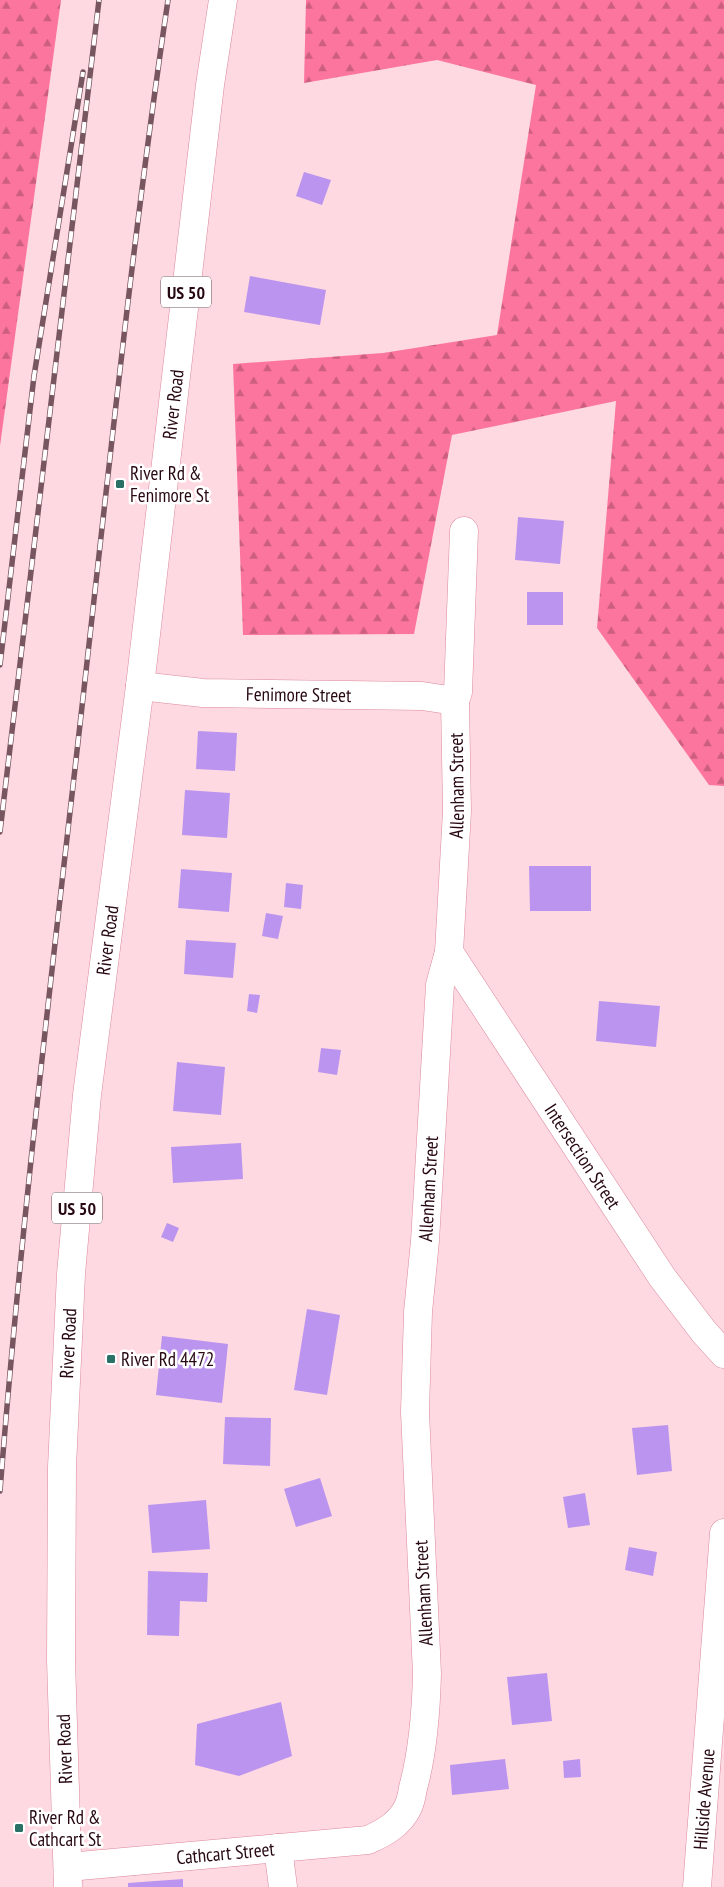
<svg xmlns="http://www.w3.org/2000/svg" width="724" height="1887" font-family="'PT Sans Narrow',sans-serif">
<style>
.forest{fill:url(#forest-firs)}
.building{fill:#bb94ef}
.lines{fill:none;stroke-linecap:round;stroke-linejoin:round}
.street-casing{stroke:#dc889e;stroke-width:29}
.secondary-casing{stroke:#dc889e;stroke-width:29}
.primary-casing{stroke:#dc889e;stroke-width:29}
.street{stroke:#fff;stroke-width:28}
.secondary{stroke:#fff;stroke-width:28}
.primary{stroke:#fff;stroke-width:28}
.rail-casing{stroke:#785660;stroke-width:5.5}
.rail{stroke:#fff;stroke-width:4;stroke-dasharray:11;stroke-linecap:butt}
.poi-dot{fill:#297066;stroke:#fff;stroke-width:2}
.labels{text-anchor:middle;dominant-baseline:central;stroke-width:5;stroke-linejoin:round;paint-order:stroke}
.shield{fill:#fff;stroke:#685259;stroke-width:1}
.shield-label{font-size:18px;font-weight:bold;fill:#270812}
.street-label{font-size:19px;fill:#270812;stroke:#fff}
.poi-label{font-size:19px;fill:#270812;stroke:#fff;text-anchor:start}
</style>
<defs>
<pattern id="forest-firs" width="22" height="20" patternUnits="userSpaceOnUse" patternTransform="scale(1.25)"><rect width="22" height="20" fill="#fc759e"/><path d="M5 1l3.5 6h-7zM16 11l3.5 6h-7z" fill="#cc5e7f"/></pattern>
</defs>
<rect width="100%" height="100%" fill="#fed9e1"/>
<path class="forest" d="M0 0H61L0 446Z
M306 0H724V786L709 785 597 628 616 401 452 435 414 634 243 635 233 364 383 353 497 335 536 85 437 60 304 83Z"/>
<path class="building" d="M304 172 331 180 322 205 296 196Z
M250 276 326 290 320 325 244 312Z
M518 517 564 521 560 564 515 560Z
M527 592H563V625H527Z
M198 731 237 733 235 771 196 769Z
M185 790 230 793 227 838 182 835Z
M529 866H591V911H530Z
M181 869 232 873 229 912 178 908Z
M286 883 303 885 301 909 284 907Z
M266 913 283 916 278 939 262 936Z
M186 940 236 943 233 978 184 974Z
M249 994 260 995 257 1013 247 1011Z
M599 1001 660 1006 656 1047 596 1041Z
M321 1048 341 1050 337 1075 318 1072Z
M177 1062 225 1067 221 1115 173 1111Z
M241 1143 243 1179 173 1183 171 1147Z
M167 1223 179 1228 173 1242 161 1237Z
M307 1309 340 1315 327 1395 294 1390Z
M162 1336 228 1344 222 1403 156 1395Z
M225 1417 271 1418 270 1466 223 1464Z
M668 1425 672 1471 637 1475 632 1428Z
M320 1478 332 1516 296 1527 284 1489Z
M585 1493 590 1525 568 1528 563 1497Z
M206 1500 210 1549 152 1553 148 1505Z
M629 1547 657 1552 653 1576 625 1570Z
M148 1571 208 1573 207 1602 180 1601 179 1636 147 1635Z
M547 1673 552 1721 512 1725 507 1677Z
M281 1702 292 1756 239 1776 195 1765 197 1724Z
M505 1759 509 1789 452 1795 450 1765Z
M580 1759 581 1777 564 1778 563 1761Z
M183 1879V1887H128V1883Z"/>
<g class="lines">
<defs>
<g id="street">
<path id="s1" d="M140 686 203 693 422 696 455 701"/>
<path id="s2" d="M449 952 662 1277 704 1332 724 1354"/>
<path d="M278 1848 283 1887"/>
<path id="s3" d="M68 1867 368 1840C384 1833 400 1824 408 1807 411 1801 412 1794 413 1788 423 1752 426 1711 427 1674L415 1412 418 1312 425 1241 440 985 449 952 457 811 455 701 458 692 464 531"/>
</g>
<g id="secondary">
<path id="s4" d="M697 1887 724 1533"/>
</g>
<g id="primary">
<path id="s5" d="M68 1887 61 1660 62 1467 71 1274 87 1095 140 686 210 85 223 0"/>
</g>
</defs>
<use href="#street" class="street-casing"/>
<use href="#secondary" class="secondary-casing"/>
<use href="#primary" class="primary-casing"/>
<use href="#street" class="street"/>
<use href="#secondary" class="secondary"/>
<use href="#primary" class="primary"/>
<defs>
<path id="rail" d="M0 665 34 376 83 72
M0 832 99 0
M0 1491C21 1223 54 956 84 689 110 459 134 229 168 0"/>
</defs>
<use href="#rail" class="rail-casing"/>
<use href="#rail" class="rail"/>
</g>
<g class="poi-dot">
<rect x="115" y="479" width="10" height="10" rx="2.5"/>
<rect x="106" y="1354" width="10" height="10" rx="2.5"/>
<rect x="14" y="1823" width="10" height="10" rx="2.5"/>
</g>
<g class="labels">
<g class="shield">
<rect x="161" y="276.5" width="50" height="31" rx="4"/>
<rect x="52" y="1192.5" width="50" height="31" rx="4"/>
</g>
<g class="shield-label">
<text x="186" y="292">US 50</text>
<text x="77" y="1208">US 50</text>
</g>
<g class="street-label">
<text stroke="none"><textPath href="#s5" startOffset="1489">River Road</textPath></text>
<text stroke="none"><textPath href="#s1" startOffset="159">Fenimore Street</textPath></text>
<text stroke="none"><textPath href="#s3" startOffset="1380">Allenham Street</textPath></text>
<text stroke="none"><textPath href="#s5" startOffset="949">River Road</textPath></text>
<text stroke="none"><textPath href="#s2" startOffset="244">Intersection Street</textPath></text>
<text stroke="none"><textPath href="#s3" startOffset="975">Allenham Street</textPath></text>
<text stroke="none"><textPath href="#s5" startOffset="544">River Road</textPath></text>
<text transform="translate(423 1593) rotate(-93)">Allenham Street</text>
<text transform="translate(64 1749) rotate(-92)">River Road</text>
<text stroke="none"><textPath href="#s4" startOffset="88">Hillside Avenue</textPath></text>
<text stroke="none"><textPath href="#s3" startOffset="158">Cathcart Street</textPath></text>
</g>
<g class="poi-label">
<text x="130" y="473">River Rd &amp;<tspan x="130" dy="22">Fenimore St</tspan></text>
<text x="121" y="1359">River Rd 4472</text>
<text x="29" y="1817">River Rd &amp;<tspan x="29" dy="22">Cathcart St</tspan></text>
</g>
</g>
</svg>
